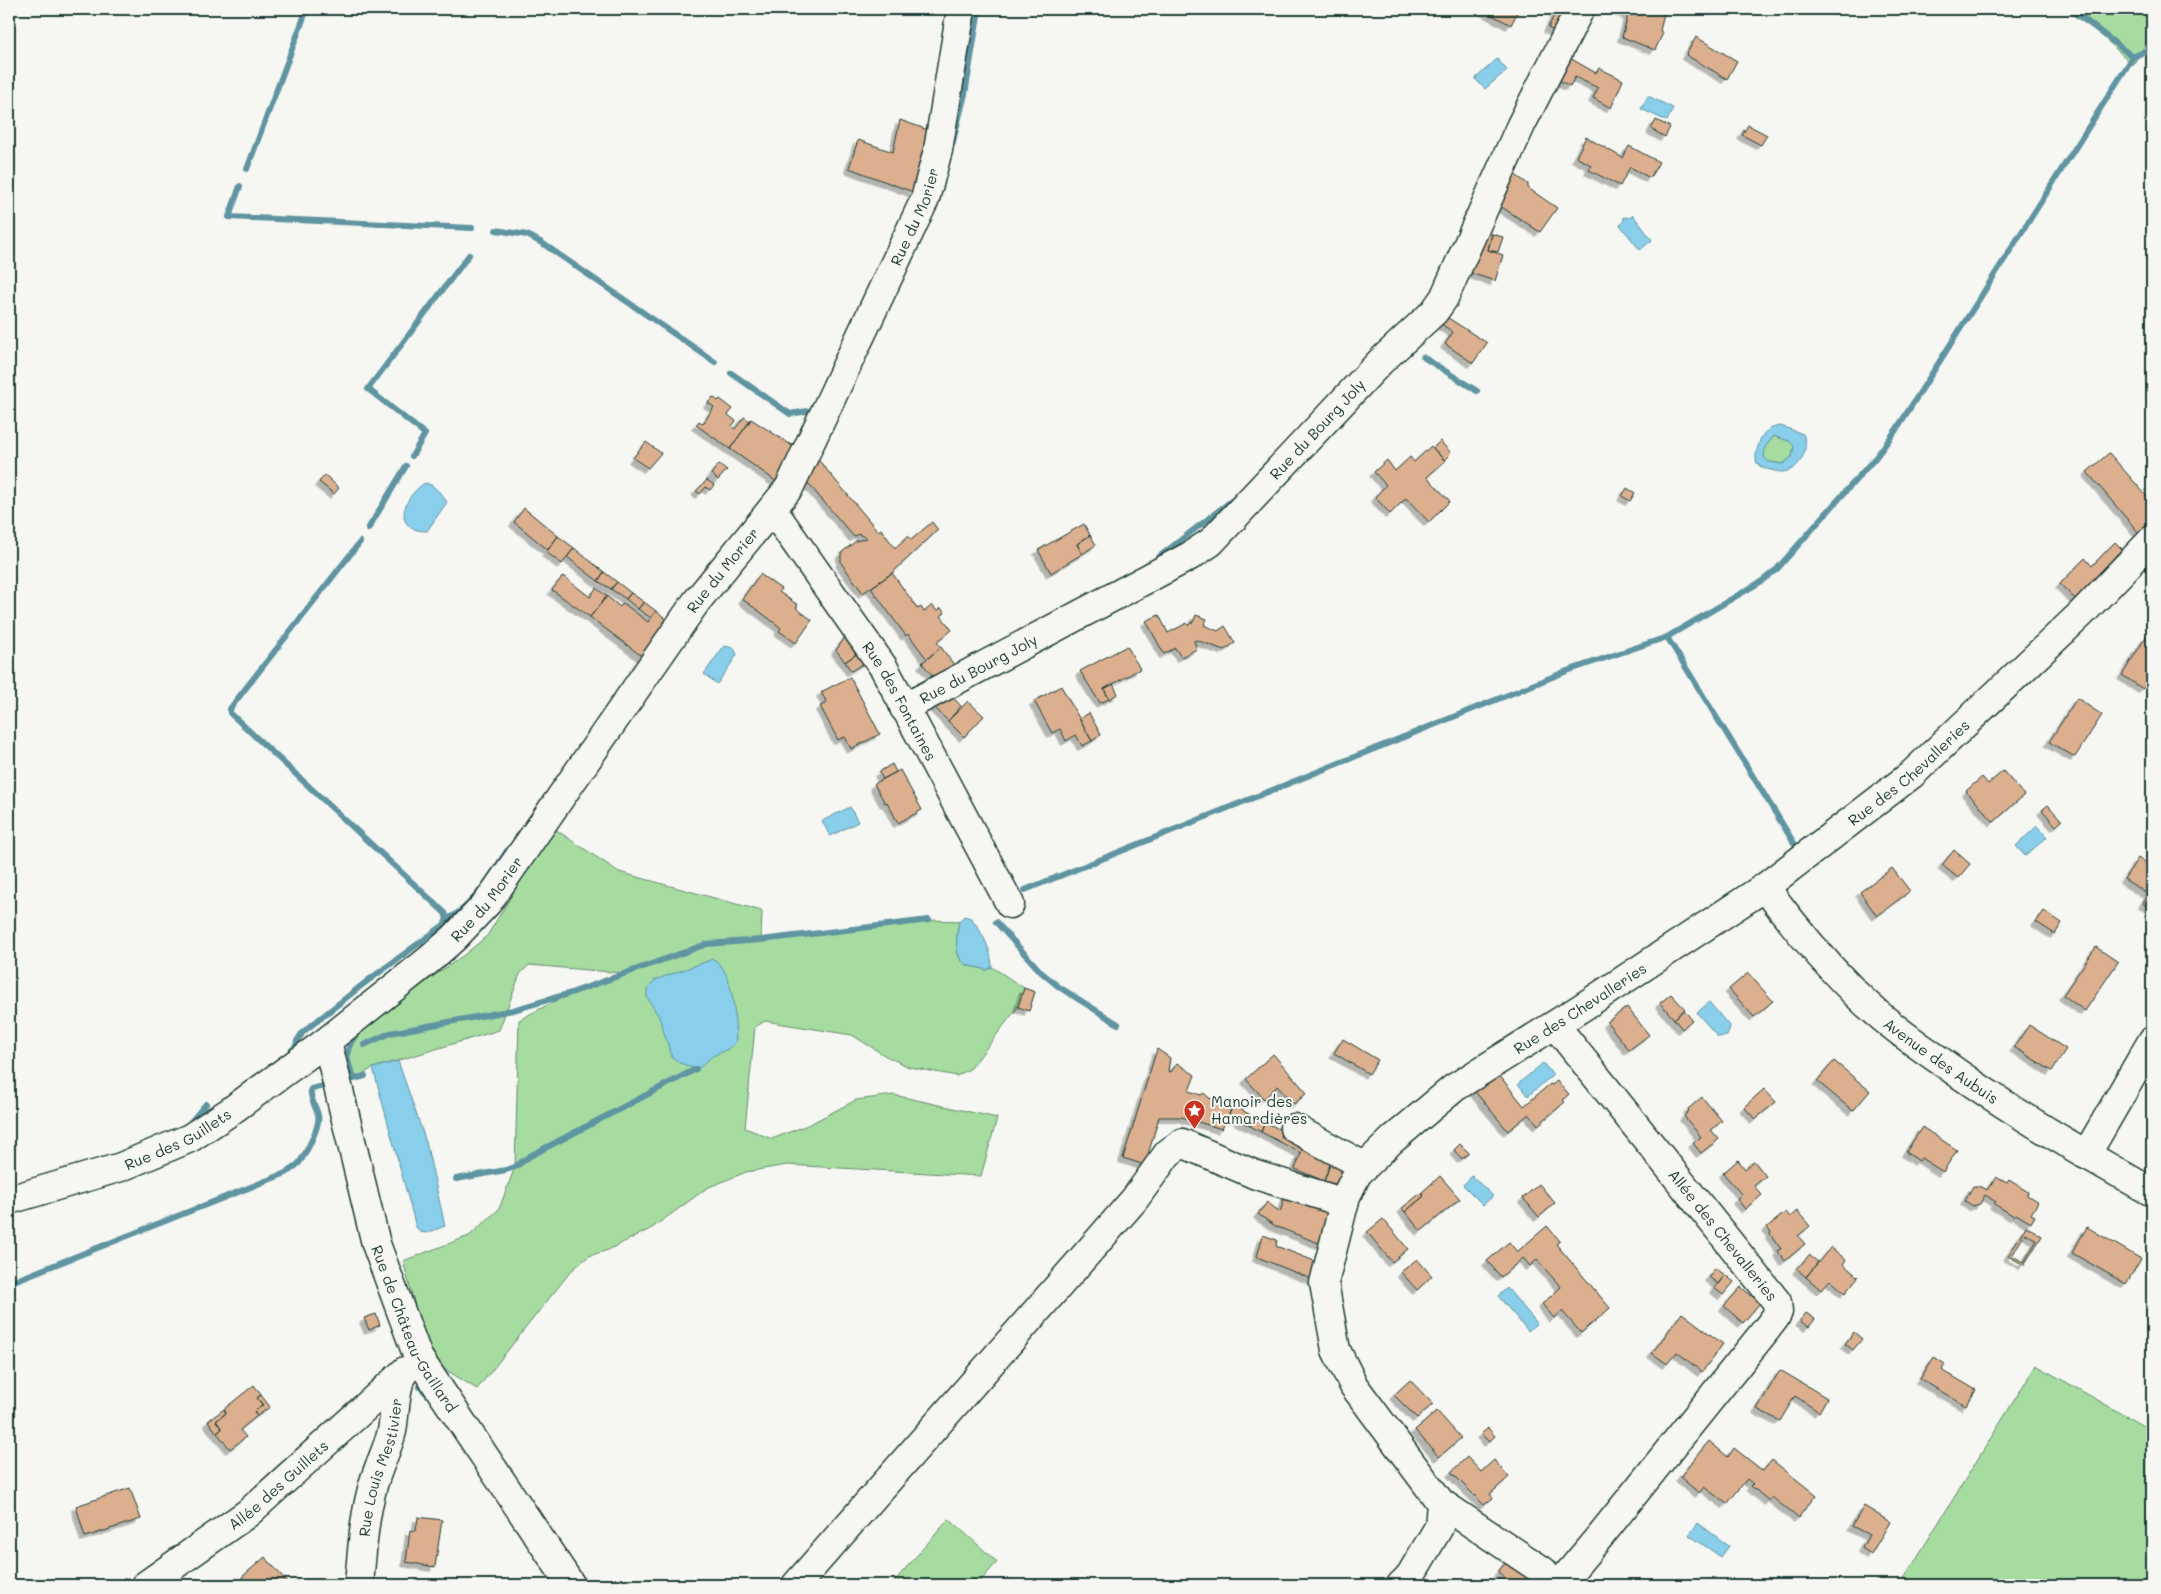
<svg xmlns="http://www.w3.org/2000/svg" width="2161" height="1594" font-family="Mali,sans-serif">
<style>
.green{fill:#a6dca0;stroke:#628c6a}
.water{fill:#89ceea;stroke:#5f94a1;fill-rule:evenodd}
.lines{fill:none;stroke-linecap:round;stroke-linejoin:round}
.stream{stroke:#5f94a1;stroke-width:6}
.building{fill:#dcaf8e;stroke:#1f3d34;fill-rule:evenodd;filter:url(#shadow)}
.minor-casing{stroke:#1f3d34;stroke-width:31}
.minor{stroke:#f6f6f2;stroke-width:28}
.labels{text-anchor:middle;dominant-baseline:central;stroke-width:4;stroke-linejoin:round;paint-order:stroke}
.street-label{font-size:15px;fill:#1f3d34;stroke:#f6f6f2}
.poi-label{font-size:15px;fill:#1f3d34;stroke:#f6f6f2;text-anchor:start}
</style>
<defs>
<filter id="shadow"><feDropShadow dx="-4.5" dy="4.5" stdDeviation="0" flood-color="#0004"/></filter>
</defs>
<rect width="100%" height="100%" fill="#f6f6f2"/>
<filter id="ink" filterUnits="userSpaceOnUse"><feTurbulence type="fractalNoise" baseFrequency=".02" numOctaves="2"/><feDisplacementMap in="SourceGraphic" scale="10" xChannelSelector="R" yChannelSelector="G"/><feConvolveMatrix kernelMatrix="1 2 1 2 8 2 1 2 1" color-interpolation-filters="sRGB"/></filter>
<g filter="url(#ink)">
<path class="green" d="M2064 9H2152V33L2133 65 2100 34Z
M1774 436 1789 441 1794 446 1792 457 1783 464 1769 462 1764 457 1765 447Z
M553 828 619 872 762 911 761 940 929 920 959 921C957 934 952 957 967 965 973 967 981 968 986 970L992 967 1024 988 1018 1007 971 1068 957 1076 909 1067 884 1055 852 1035 765 1021 755 1027 745 1128 772 1139 810 1124 856 1100 894 1095 997 1118 981 1176 787 1165 746 1172 707 1188 652 1228 608 1250 589 1256 571 1271 477 1389 438 1365 424 1339 403 1261 469 1236 499 1209 515 1167 519 1020 568 994 623 973 529 965 520 974 499 1030 373 1068 354 1079C344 1054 345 1049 361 1027L464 955 487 936Z
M2036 1365 2152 1431V1585H1900Z
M949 1519 997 1562 977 1585H891Z"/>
<path class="water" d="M1497 59 1507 70 1485 89 1475 79Z
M1648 96 1673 108 1667 121 1641 109Z
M1633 215 1652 240 1640 250 1620 225 1623 223 1624 217 1630 218Z
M1781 426 1803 434C1810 449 1800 471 1782 472 1779 472 1774 471 1771 470 1766 469 1760 468 1757 463 1754 457 1758 446 1760 440 1763 431 1772 427 1781 426ZM1774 436 1789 441 1794 446 1792 457 1783 464 1769 462 1764 457 1765 447Z
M425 483C435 485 441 494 447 502L427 531C390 531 404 495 425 483Z
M724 646 734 648 737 655 717 684 704 674Z
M850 807 858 822 830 836 822 821Z
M2037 826 2047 837 2025 856 2016 846Z
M964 916 971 918C982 932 991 948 992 967L987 970C981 968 973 967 967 965 952 957 957 934 959 921Z
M713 959C735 971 735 1018 736 1042 729 1052 718 1051 709 1059 704 1063 702 1067 696 1069L680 1063 672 1057 659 1017 647 997V989L655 980Z
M1709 1002 1730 1027 1727 1036 1718 1037 1697 1013Z
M398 1061 426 1142 445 1226 427 1233 420 1232 416 1227 373 1068Z
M1543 1063 1553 1075 1528 1096 1518 1084Z
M1472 1176 1493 1196 1483 1205 1463 1185Z
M1507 1288 1537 1323 1528 1331 1498 1296Z
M1698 1523 1729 1546 1721 1557 1689 1535Z"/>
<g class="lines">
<path class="stream" d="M2133 57 2152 48
M952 145 965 94 979 9
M247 169 307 9
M240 186 229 217 472 228
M496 230 527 235 542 243 715 362
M1423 357 1477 391
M731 373 790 414 814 410 815 408
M412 456 425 434 368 389 469 255
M368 529 406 466
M1160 556 1235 498
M1667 637 1794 843
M1025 890 1567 671 1667 637 1762 581 1777 569 1876 457 1896 430 2133 57 2071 9
M447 919C474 907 491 874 507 851
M996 922 1041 972 1059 987 1118 1024
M358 1032C343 1051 346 1058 354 1079L365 1076
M364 1045 390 1033 513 1010 568 994 707 944 761 940 929 920
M292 1050 296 1046 297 1041 303 1032 366 982 444 925 447 919 445 913 230 713V709L235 702 360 542
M189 1124 206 1104
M456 1179 506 1170 515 1167 530 1156 696 1069
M9 1283 286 1173C290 1170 295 1167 299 1163 305 1155 321 1125 318 1115 316 1106 309 1098 311 1089L328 1085
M420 1387 428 1395"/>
</g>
<path class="building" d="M1481 9H1519L1511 25Z
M1557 9H1573L1561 34 1548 28Z
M1616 9H1665L1660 31 1663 33 1655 50 1622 37 1628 15Z
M1696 37 1737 61 1727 79 1686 55Z
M1568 57 1596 73 1599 68 1623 80 1611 108 1593 98 1598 88 1575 77 1570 86 1556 79Z
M900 120 928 130 913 192 849 168 858 140 893 152Z
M1656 120 1670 127 1665 137 1651 129Z
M1748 125 1767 135 1761 145 1742 135Z
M1586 137 1623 158 1629 146 1659 162 1650 178 1630 167 1620 186 1589 170 1591 165 1576 157Z
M1510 171 1528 184V188L1557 208 1540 232 1497 204Z
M1487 231 1492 234 1488 250 1503 255 1495 281 1470 273Z
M1492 234 1503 237 1498 252 1488 250Z
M1442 314 1487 343 1473 363 1445 344 1453 332 1435 320Z
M713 397 718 401 720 399 733 409 728 415 736 421 732 426 735 429 744 417 750 421 730 449 696 425 699 421 703 424 714 407 708 403Z
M751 419 799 450 780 484 730 449Z
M1440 441 1451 453 1444 460 1433 448Z
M646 442 661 453 648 468 633 458Z
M1431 446 1445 461 1427 477 1450 501 1429 522 1406 498 1390 514 1375 497 1386 485 1374 472 1387 460 1395 471 1410 457 1414 462Z
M2109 453 2151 501 2152 499V521L2139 533 2087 472Z
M816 457 878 531 881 529 895 548 908 536 911 540 932 522 938 530 892 573 863 593 841 563V553L856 541 867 538 858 534 854 537 805 480Z
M719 464 727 470 718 480 711 474Z
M325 475 339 488 334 494 319 482Z
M707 480 714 485 710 490 706 487 700 494 696 491Z
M1627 488 1635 493 1630 501 1622 496Z
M524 508 558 536 548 550 514 522Z
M1084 524 1090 535 1077 544 1082 554 1051 573 1038 550Z
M1090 535 1096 545 1082 554 1077 544Z
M558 536 574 548 562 564 546 552Z
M2115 542 2122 549 2075 599 2060 584 2085 558 2092 566Z
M574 548 604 572 598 581 567 557Z
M604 572 617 582 611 589 598 581Z
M892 573 918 609 921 607 924 612 932 605 937 611 941 608 945 613 941 616 952 630 937 642 941 647 927 659 908 634 906 636 871 588Z
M760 574 781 589 779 592 798 605 796 608 812 620 796 643 779 631 781 628 763 614 742 599Z
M563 576 590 597 596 588 607 596 590 617 552 590Z
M617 582 631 593 626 599 611 589Z
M631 593 644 602 638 609 626 599Z
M607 596 620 607 623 603 648 622 656 611 673 624 648 661 590 617Z
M644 602 656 611 651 618 638 609Z
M1159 615 1168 633 1187 623 1188 625 1193 622 1196 615 1207 619 1204 625 1218 631 1225 626 1235 643 1224 650 1196 640 1194 641 1197 649 1181 657 1175 648 1164 654 1146 621Z
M849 632 862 650 845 662 836 650Z
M2147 635 2152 638V675L2143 689 2122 675Z
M1127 646 1140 669 1104 689 1109 699 1100 703 1080 671Z
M941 647 957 669 936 680 922 663Z
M862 650 869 660 851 671 845 662Z
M850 677 880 734 851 749 845 737 838 740 820 706 827 703 821 692Z
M1113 684 1118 694 1109 699 1104 689Z
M1061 686 1092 741 1082 746 1076 735 1066 741 1060 729 1052 733 1034 701Z
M947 691 961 706 948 721 929 702Z
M2077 698 2102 715 2075 757 2049 742Z
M968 701 984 716 964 737 948 721Z
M1089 713 1101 735 1092 741 1079 719Z
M892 764 896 772 883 779 879 772Z
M900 770 922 810 898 823 887 802 885 803 874 784Z
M2003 771 2024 795 1994 822 1966 791 1982 777 1988 784Z
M2048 805 2062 821 2056 826 2042 810Z
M1954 850 1970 864 1958 878 1942 865Z
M2138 858 2152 867V909L2142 903 2148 894 2124 879Z
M1892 868 1910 891 1877 916 1860 892Z
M2044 911 2062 923 2055 934 2036 922Z
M2096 947 2118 962 2085 1011 2063 995Z
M1748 973 1773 1001 1754 1017 1729 989Z
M1024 988 1035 992 1029 1011 1018 1007Z
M1671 994 1685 1009 1674 1019 1660 1003Z
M1627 1007 1649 1035 1629 1050 1607 1022Z
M1684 1010 1692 1020 1682 1029 1674 1019Z
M2029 1025 2066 1049 2052 1071 2014 1047Z
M1343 1039 1378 1060 1369 1074 1334 1053Z
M1157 1049 1170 1058 1168 1071 1171 1072 1177 1063 1195 1075 1189 1091 1201 1095 1204 1093 1209 1098 1233 1105 1222 1129 1181 1117H1159L1145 1165 1123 1158Z
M1273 1054 1307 1093 1294 1104 1277 1086 1264 1099 1246 1079Z
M1834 1061 1870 1091 1853 1111 1817 1081Z
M1499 1075 1524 1106 1550 1084 1552 1085 1557 1081 1569 1094 1563 1100 1565 1102 1538 1125 1529 1114 1508 1131 1472 1088Z
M1764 1089 1776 1102 1755 1119 1744 1107Z
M1702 1097 1722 1121 1711 1130 1719 1139 1701 1153 1693 1143 1701 1137 1684 1116 1689 1111 1688 1109Z
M1233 1105 1254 1117 1250 1126 1229 1115Z
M1254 1117 1265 1122 1261 1132 1250 1126Z
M1265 1122 1305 1142 1301 1153 1261 1132Z
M1922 1127 1957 1150 1943 1172 1921 1158 1919 1161 1906 1152Z
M1305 1142 1333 1156 1324 1181 1295 1169Z
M1460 1144 1469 1153 1462 1159 1454 1150Z
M1333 1156 1342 1167 1338 1185 1324 1181Z
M1738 1160 1745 1169 1754 1161 1766 1176 1754 1186 1762 1195 1745 1209 1737 1199 1742 1195 1723 1173Z
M1440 1176 1460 1199 1421 1231 1405 1212 1424 1196 1421 1193Z
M1996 1177 2007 1183 2009 1180 2028 1192 2027 1195 2038 1202 2031 1214 2035 1216 2031 1223 2016 1214 2014 1216 1994 1204 1996 1202 1985 1195 1980 1204 1973 1206 1965 1201 1973 1186 1982 1187 1987 1190Z
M1539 1184 1555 1203 1539 1217 1523 1198Z
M1286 1193 1330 1209 1321 1244 1275 1226 1258 1214 1267 1202 1280 1212Z
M1421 1193 1424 1196 1405 1212 1402 1208Z
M1797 1211 1810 1226 1798 1236 1805 1244 1785 1261 1778 1251 1781 1249 1770 1234 1771 1232 1767 1227 1786 1212 1790 1217Z
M1383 1219 1408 1249 1392 1262 1367 1232Z
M1547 1226 1560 1241 1556 1244 1610 1308 1581 1333 1562 1311 1554 1318 1542 1304 1561 1287 1537 1260 1530 1266 1523 1258 1501 1277 1487 1261 1509 1242 1517 1252Z
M2026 1226 2042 1236 2024 1265 2008 1256ZM2025 1233 2037 1240 2024 1262 2012 1256Z
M2087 1227 2141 1259 2126 1284 2072 1253Z
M1263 1235 1277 1240 1276 1246 1317 1262 1314 1280 1257 1257Z
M1831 1247 1846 1260 1843 1264 1858 1277 1845 1293 1830 1280 1821 1290 1806 1277Z
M1809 1255 1818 1262 1806 1277 1797 1269Z
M1417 1259 1432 1276 1417 1290 1401 1272Z
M1715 1268 1725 1275 1718 1284 1709 1277Z
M1725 1275 1734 1282 1723 1295 1714 1288Z
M1741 1287 1760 1303 1743 1323 1724 1306Z
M1682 1313 1723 1344 1702 1372 1677 1352 1667 1364 1652 1353Z
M1806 1313 1815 1319 1809 1327 1800 1321Z
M376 1314 380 1325 369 1330 364 1318Z
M1854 1332 1862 1339 1853 1350 1845 1344Z
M1934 1357 1945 1364 1942 1370 1976 1390 1966 1406 1920 1379Z
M1780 1370 1827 1398 1819 1412 1795 1396 1780 1421 1757 1409Z
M1410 1380 1433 1404 1417 1418 1394 1395Z
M254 1385 261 1395 257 1398 263 1405 254 1412 257 1416 240 1430 246 1437 230 1449 217 1433 222 1429 216 1421 226 1413 224 1409Z
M261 1395 270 1407 257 1416 254 1412 263 1405 257 1398Z
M224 1409 226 1413 216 1421 222 1429 217 1433 208 1421Z
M1437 1411 1461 1438 1439 1457 1415 1430Z
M1488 1428 1495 1436 1489 1442 1481 1434Z
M1709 1441 1728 1457 1734 1448 1763 1471 1772 1460 1816 1495 1798 1518 1772 1497 1769 1501 1751 1486 1753 1484 1747 1479 1727 1504 1704 1487 1699 1493 1680 1477Z
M1467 1457 1481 1472 1494 1460 1509 1477 1490 1494 1493 1498 1484 1505 1451 1472Z
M130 1488 141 1519 85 1537 76 1506Z
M1864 1506 1890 1522 1871 1554 1862 1548 1869 1535 1852 1526Z
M418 1517 442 1520 435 1567 406 1562 410 1530 416 1531Z
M265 1557 290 1585H249L242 1577Z
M1510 1557 1534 1578 1529 1585H1505L1509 1581 1498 1572Z"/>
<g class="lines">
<defs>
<g id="minor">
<path id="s1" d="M772 509 884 668 1010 904"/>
<path id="s2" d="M904 708 1190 556 1211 542 1380 362 1434 312 1444 298 1521 125 1580 9"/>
<path id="s3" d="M1765 887C1793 925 1823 961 1856 994 1881 1019 1910 1040 1939 1060 2007 1109 2079 1151 2152 1192"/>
<path id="s4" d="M1555 1025 1777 1302 1778 1312 1775 1318 1765 1331 1601 1535 1564 1579 1555 1585"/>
<path id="s5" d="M327 1041 376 1244 418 1357 571 1585"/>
<path d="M1294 1128 1364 1166"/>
<path d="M2086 1155 2152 1041"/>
<path id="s6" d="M9 1200 121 1167 190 1138 228 1113 327 1041 430 959 454 938 488 902 696 602 789 488 925 199 938 150 961 9"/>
<path d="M1441 1503 1543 1571"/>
<path id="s7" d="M146 1585 248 1513 402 1374"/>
<path id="s8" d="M359 1585C362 1551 364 1515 374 1482 379 1465 388 1448 392 1431 395 1416 395 1381 405 1371"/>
<path d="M796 1585 1134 1200 1168 1153 1182 1143 1256 1175 1329 1198 1344 1205"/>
<path id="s9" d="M1401 1585 1410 1576 1439 1527 1441 1503 1354 1386 1336 1350 1324 1283 1346 1196 1357 1174 1392 1140 1454 1088 1578 1010 1765 887 1911 775 2081 614 2152 540"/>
</g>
</defs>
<use href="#minor" class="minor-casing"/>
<use href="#minor" class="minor"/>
</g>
</g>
<defs>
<symbol id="sight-pin" viewBox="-11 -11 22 30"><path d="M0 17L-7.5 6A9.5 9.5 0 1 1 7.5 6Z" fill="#c8321e" stroke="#f6f6f2"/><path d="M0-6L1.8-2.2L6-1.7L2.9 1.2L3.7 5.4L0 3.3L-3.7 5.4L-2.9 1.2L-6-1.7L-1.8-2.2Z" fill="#fff"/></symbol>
</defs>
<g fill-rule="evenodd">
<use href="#sight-pin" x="1182" y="1098" width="25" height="34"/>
</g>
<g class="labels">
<g class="street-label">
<text stroke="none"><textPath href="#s6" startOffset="1384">Rue du Morier</textPath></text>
<text stroke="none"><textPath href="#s2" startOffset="504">Rue du Bourg Joly</textPath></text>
<text stroke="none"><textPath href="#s6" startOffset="979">Rue du Morier</textPath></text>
<text stroke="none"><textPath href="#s2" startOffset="84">Rue du Bourg Joly</textPath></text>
<text stroke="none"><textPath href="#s1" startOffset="231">Rue des Fontaines</textPath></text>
<text stroke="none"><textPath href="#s9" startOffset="1146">Rue des Chevalleries</textPath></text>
<text stroke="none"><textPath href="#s6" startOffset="574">Rue du Morier</textPath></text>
<text stroke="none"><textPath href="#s9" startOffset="741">Rue des Chevalleries</textPath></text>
<text stroke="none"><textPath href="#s3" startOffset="249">Avenue des Aubuis</textPath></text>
<text stroke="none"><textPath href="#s6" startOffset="180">Rue des Guillets</textPath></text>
<text stroke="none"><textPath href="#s4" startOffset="269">Allée des Chevalleries</textPath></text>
<text stroke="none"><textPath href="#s5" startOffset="302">Rue de Château-Gaillard</textPath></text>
<text stroke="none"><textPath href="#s8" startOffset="120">Rue Louis Mestivier</textPath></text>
<text stroke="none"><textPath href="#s7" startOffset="166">Allée des Guillets</textPath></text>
</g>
<g class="poi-label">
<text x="1211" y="1101">Manoir des<tspan x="1211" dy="17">Hamardières</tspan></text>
</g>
</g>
<rect width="2161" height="1594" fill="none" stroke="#f6f6f2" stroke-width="30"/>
<rect x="15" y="15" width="2131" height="1564" fill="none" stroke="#1f3d34" stroke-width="2" filter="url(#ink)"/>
</svg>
